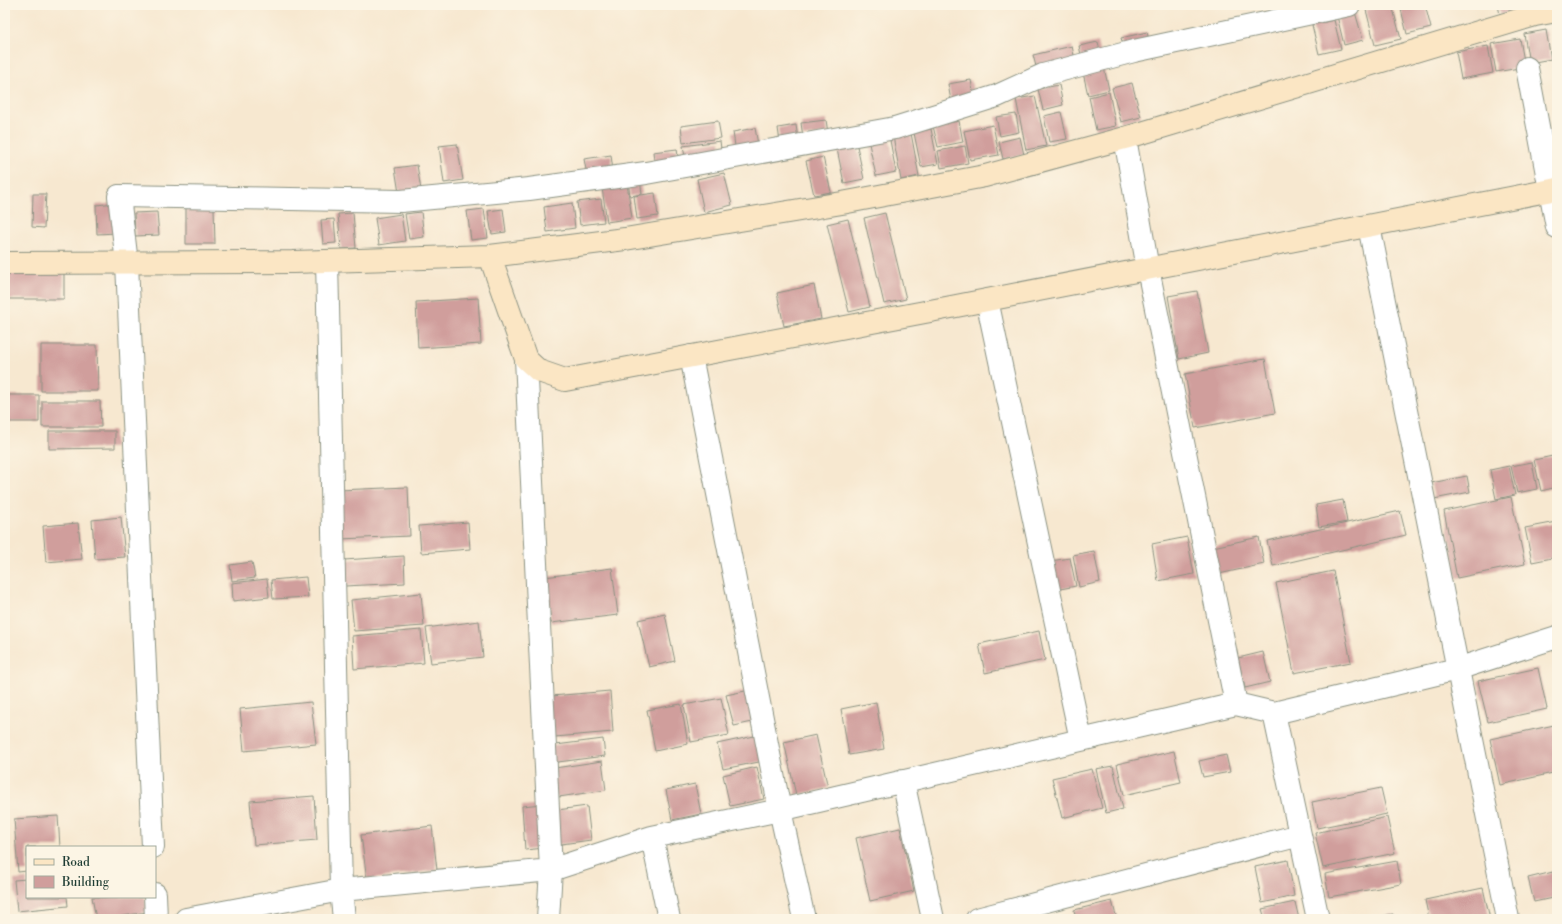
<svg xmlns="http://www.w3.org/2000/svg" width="1562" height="924" font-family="'Libre Bodoni',serif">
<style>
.building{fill:#d09e9c}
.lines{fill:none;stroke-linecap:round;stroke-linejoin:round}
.street-casing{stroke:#8b9282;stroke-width:24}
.secondary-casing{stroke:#8b9282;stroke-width:24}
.street{stroke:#fff;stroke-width:22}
.secondary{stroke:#fbe6c4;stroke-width:22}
</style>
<rect width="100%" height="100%" fill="#fcf5e5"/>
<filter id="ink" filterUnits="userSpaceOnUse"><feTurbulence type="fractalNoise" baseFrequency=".025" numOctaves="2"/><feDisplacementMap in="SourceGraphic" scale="8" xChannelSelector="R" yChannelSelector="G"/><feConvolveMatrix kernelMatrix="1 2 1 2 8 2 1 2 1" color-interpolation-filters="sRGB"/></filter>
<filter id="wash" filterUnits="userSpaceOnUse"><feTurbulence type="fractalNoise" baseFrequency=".012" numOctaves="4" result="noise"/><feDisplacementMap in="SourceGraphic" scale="16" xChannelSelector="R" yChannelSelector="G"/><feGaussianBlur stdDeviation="0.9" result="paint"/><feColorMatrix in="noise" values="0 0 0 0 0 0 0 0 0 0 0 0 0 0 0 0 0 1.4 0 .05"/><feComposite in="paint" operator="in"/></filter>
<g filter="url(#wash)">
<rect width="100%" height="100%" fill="#f7e8d0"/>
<g id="blocks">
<path class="building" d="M1387 5H1392L1401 39 1375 45 1366 10Z
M1400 5H1425L1431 28 1407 34Z
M1498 5H1536L1500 15Z
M1355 12 1363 40 1344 45 1337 16Z
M1334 20 1341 49 1319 54 1312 25Z
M1546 30 1551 59 1529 63 1524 34Z
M1147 32 1150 45 1125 50 1121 38Z
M1520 39 1525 67 1496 72 1491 44Z
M1098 42 1102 59 1083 63 1079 46Z
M1072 46 1076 65 1038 74 1033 55Z
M1488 46 1493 73 1461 79 1456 52Z
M1103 63 1109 90 1088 95 1082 68Z
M971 80 974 97 951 101 948 84Z
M1132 83 1141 117 1121 122 1112 88Z
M1059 85 1063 105 1043 110 1038 89Z
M1109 92 1116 126 1096 130 1089 97Z
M1035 96 1046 146 1026 150 1016 99Z
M1061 112 1067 139 1049 142 1044 116Z
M1016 114 1019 132 1000 136 996 117Z
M826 120 828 133 803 137 801 123Z
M718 121 721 138 683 143 681 126Z
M959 121 963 142 938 147 933 126Z
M796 125 798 139 780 142 778 128Z
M993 125 999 155 970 160 964 131Z
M755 128 759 150 736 153 733 132Z
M931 129 938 164 921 167 914 133Z
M911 133 919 176 901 180 893 136Z
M889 135 896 172 876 176 868 139Z
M1020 137 1024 155 1003 159 999 142Z
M720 141 722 156 686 162 683 146Z
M457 144 463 180 444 183 439 146Z
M857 146 864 179 844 183 837 149Z
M965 146 968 163 941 168 938 151Z
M677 149 679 164 655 167 653 152Z
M611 155 613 171 587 175 584 159Z
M823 157 831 192 814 195 806 161Z
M417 165 421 190 399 193 395 168Z
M724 173 732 205 704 212 697 179Z
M640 179 642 194 630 196 628 181Z
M627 184 632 218 607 222 602 188Z
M655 193 658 216 637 219 634 196Z
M33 194H46L44 228 32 227Z
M601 199 604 222 580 225 577 202Z
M115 203 117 233 97 234 96 205Z
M572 203 575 228 547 232 544 207Z
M186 208H214L215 244H186Z
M484 209 488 238 471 240 467 211Z
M503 209 506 232 492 234 488 211Z
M157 212 159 235 135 236 134 213Z
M421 212 424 237 409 239 405 214Z
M353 213 356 248 341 249 338 214Z
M885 213 906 299 884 304 864 218Z
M401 214 405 241 379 245 375 218Z
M334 219 336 243 323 244 321 220Z
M848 219 870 307 849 312 827 224Z
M5 269H64V299H5Z
M814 285 821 319 784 326 777 293Z
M1197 291 1208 353 1179 359 1168 296Z
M478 298 481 344 418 348 416 302Z
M41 345H97L98 391H41Z
M1265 359 1275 413 1195 428 1185 374Z
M5 395H39V422H5Z
M42 401H100L101 427H42Z
M49 431H115V448L49 449Z
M1557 455V487L1541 491 1534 460Z
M1532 462 1537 489 1517 493 1511 466Z
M1509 466 1515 495 1496 499 1490 470Z
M1467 476 1470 492 1434 499 1431 483Z
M408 487 410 536 340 539 339 490Z
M1511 497 1525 564 1457 578 1444 511Z
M1343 500 1347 522 1319 527 1316 505Z
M1400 511 1406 535 1273 566 1267 541Z
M121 517 125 557 95 559 92 520Z
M468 522 470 549 421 553 419 526Z
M1557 522V557L1532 562 1525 528Z
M78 523 82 559 46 562 43 526Z
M1187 537 1194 574 1158 581 1152 544Z
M1259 537 1264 564 1219 574 1213 547Z
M1094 551 1100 582 1079 587 1073 555Z
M404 556 405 583 345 586 344 560Z
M1070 558 1076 586 1055 590 1050 561Z
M252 562 255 578 232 581 230 565Z
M612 568 618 615 551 623 545 577Z
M1333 571 1351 662 1294 673 1276 583Z
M306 577 308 597 273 599 271 580Z
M267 579 269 597 233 601 232 583Z
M421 593 424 626 354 631 351 600Z
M665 614 675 661 649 667 638 620Z
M479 621 483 657 431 663 426 628Z
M421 630 424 663 354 669 352 636Z
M1039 631 1045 660 985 673 979 644Z
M1263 652 1270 682 1245 688 1238 658Z
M1538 668 1547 709 1488 722 1478 681Z
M750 690 757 721 734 726 726 695Z
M610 691 613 732 543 738 540 697Z
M721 698 729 735 691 742 684 705Z
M311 702 316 744 244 751 240 709Z
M876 702 884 749 849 755 841 709Z
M681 704 688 744 655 751 647 710Z
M1554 725 1557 736V772L1500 785 1490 739Z
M759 735 764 761 723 769 717 744Z
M816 735 828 788 796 795 784 742Z
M603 739 605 756 550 763 548 746Z
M1174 751 1181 782 1124 795 1117 764Z
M1226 755 1230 772 1203 777 1199 761Z
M602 761 606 790 552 798 548 769Z
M1113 766 1123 809 1106 813 1096 769Z
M757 767 764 799 730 806 723 775Z
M1092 769 1102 808 1062 818 1052 778Z
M695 784 701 814 672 820 666 790Z
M1381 788 1387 814 1317 828 1312 802Z
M314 796 317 840 254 845 250 801Z
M542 804 545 848 525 850 522 806Z
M587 806 591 840 554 845 550 811Z
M58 816 60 847H27V871L18 872 14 819Z
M1387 817 1395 853 1323 868 1315 833Z
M432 826 437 870 367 880 361 835Z
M900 828 914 891 870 901 856 838Z
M1288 860 1294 896 1262 903 1255 867Z
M1397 861 1401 884 1329 897 1325 874Z
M1557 871V897L1534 902 1528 878Z
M27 879V897H67L68 906 17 911 14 880Z
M1483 888 1490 919H1429L1425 900Z
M92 897H145L147 912 105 919H96Z
M1112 901 1117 919H1076L1074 910Z
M1295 902 1299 919H1265L1262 909Z
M1393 914 1394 919H1372V918Z"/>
</g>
</g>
<g filter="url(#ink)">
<use href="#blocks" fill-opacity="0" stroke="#8b9282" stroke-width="1"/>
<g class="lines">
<defs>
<path id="street" d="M1527 68 1557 227
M1125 138 1148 269 1236 704
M1369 226 1508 919
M327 261 341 890 344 919
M987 300 1081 740
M691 356 780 810 804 919
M526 359 551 870 548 919
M1274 713 1318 919
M903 781 933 919
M652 837 669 919
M153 847 127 263 119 196 401 201 529 189 646 173 895 128 997 96 1043 75 1134 51 1349 5
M155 894 156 919
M186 919 341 890 551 870 652 837 780 810 1236 704 1274 713 1457 669 1557 637
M977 919 1300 835"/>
<path id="secondary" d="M490 256 526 359 539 371 565 380 946 308 1557 189
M5 263 293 262 490 256 625 239 842 203 985 176 1125 138 1535 15 1557 11"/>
</defs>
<use href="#street" class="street-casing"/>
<use href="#secondary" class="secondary-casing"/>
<use href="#street" class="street"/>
<use href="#secondary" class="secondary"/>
</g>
</g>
<rect width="1562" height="924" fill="none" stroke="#fcf5e5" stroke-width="20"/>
<rect x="26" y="846" width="130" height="52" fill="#fcf5e5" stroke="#a4ab9e"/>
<rect x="34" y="859" width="20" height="6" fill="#fbe6c4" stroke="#a4ab9e"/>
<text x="62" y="866" font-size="12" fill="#1f3d34">Road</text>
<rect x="34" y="876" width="20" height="12" fill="#d09e9c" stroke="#a4ab9e"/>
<text x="62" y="886" font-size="12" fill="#1f3d34">Building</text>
</svg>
